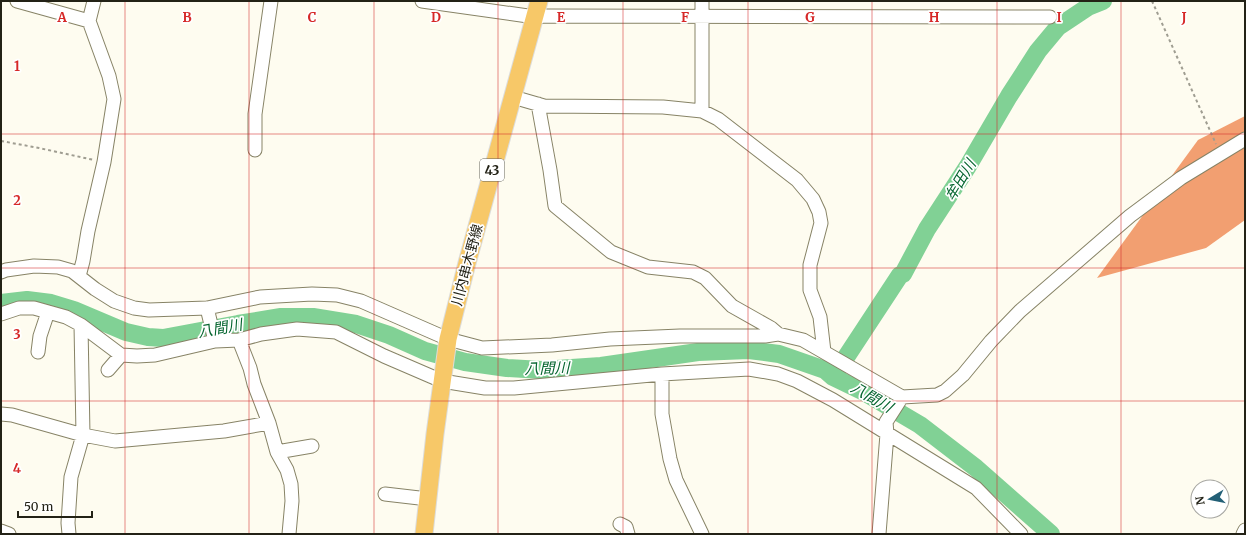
<svg xmlns="http://www.w3.org/2000/svg" width="1246" height="535" font-family="Merriweather,'Noto Sans JP',serif">
<style>
.forest{fill:#f29f71}
.lines{fill:none;stroke-linecap:round;stroke-linejoin:round}
.river{stroke:#81d195;stroke-width:18}
.minor-casing{stroke:#878366;stroke-width:15}
.major-casing{stroke:#dcdcda;stroke-width:19}
.path{stroke:#9f9d91;stroke-width:2;stroke-dasharray:3 3;stroke-linecap:butt}
.minor{stroke:#fff;stroke-width:13}
.major{stroke:#f7c868;stroke-width:17}
.grid{fill:none;stroke:#d62828;stroke-width:1;stroke-opacity:0.55}
.labels{text-anchor:middle;dominant-baseline:central;stroke-width:3.5;stroke-linejoin:round;paint-order:stroke}
.shield{fill:#fff;stroke:#65645c;stroke-width:1}
.shield-label{font-size:13px;font-weight:bold;fill:#232216}
.street-label{font-size:14px;fill:#232216;stroke:#fff}
.water-label{font-size:15px;font-style:italic;fill:#05652f;stroke:#fff}
.grid-label{font-size:13px;text-anchor:middle;font-weight:bold;fill:#d62828;stroke:#fff;stroke-width:3.5;stroke-linejoin:round;paint-order:stroke}
</style>
<rect width="100%" height="100%" fill="#fefcf0"/>
<path class="forest" d="M1245 116V220L1206 248 1097 278 1198 140Z"/>
<g class="lines">
<path class="river" d="M1 303 27 300 51 303 74 310 126 332 148 337 163 338 238 324 281 317H313L356 324 389 335 425 351 465 362 507 368 542 370 601 366 698 352 749 350 779 354 825 370 833 377 864 392 920 425 976 468 1051 534
M833 377 900 275 903 274 927 229 968 166 1009 96 1038 51 1058 27 1088 7 1103 1"/>
<defs>
<path id="minor" d="M17 1 89 21
M422 1 535 17 546 16 1050 17
M702 1V111
M513 97 544 106 663 107 702 111 718 119 797 180 813 199 819 212 821 223 810 265V290L820 317 824 352
M538 104 550 170 555 206 611 252 648 267 693 272 705 278 732 306 771 328 778 334
M255 150V114L271 1
M1 272 6 270 34 266 58 267 72 271 95 289 114 301 134 308 149 310 207 308 260 297 312 294 337 295 361 301 448 339 482 348 552 345 610 339 680 336H765L778 334 803 340 902 397 937 395 945 391 963 375 991 341 1020 311 1130 216 1181 178 1245 139
M79 276 83 261 88 231 104 162 114 99 109 76 89 21 94 1
M207 308 215 341
M1 314 19 308H34L66 317 81 325 121 355 137 356 155 355 215 341 239 340 261 334 297 329 336 332 384 356 442 381 485 388H514L662 374 749 369 778 374 797 381 833 400 976 488 1021 534
M239 340 250 368 254 384 269 423 277 452 287 470 291 484 292 501 289 534
M38 352 40 336 48 312
M108 370 121 355
M662 374V414L670 459 676 480 702 534
M1 414 12 415 83 435 115 441 224 431 269 423
M277 452 312 446
M385 494 428 499
M620 524 626 527 628 534
M1 531 9 534
M69 534 68 523 71 477 83 435 81 325
M879 534 887 434 886 422 902 397
M1243 534 1245 530"/>
<path id="major" d="M424 534 435 434 448 339 467 263 539 1"/>
</defs>
<use href="#minor" class="minor-casing"/>
<use href="#major" class="major-casing"/>
<path class="path" d="M1152 1 1216 144
M1 141 39 148 94 160"/>
<use href="#minor" class="minor"/>
<use href="#major" class="major"/>
</g>
<path class="grid" d="M125 1V534M249 1V534M374 1V534M498 1V534M623 1V534M748 1V534M872 1V534M997 1V534M1121 1V534M1 134H1245M1 268H1245M1 401H1245"/>
<g class="labels">
<rect class="shield" x="480" y="159" width="24" height="22" rx="3"/>
<g class="shield-label">
<text x="492" y="170">43</text>
</g>
<g class="street-label">
<text transform="translate(467 265) rotate(-75)">川内串木野線</text>
</g>
<g class="water-label">
<text transform="translate(960 180) rotate(-59)">牟田川</text>
<text transform="translate(220 328) rotate(-10)">八間川</text>
<text transform="translate(547 368) rotate(-1)">八間川</text>
<text transform="translate(872 397) rotate(30)">八間川</text>
</g>
</g>
<g class="grid-label">
<text x="62" y="22">A</text>
<text x="187" y="22">B</text>
<text x="312" y="22">C</text>
<text x="436" y="22">D</text>
<text x="561" y="22">E</text>
<text x="685" y="22">F</text>
<text x="810" y="22">G</text>
<text x="934" y="22">H</text>
<text x="1059" y="22">I</text>
<text x="1184" y="22">J</text>
<text x="17" y="71">1</text>
<text x="17" y="205">2</text>
<text x="17" y="339">3</text>
<text x="17" y="473">4</text>
</g>
<rect width="1246" height="535" fill="none" stroke="#232216" stroke-width="4"/>
<g transform="translate(1210 499) rotate(260)"><circle r="19" fill="#ffffff" stroke="#a7a7a2"/>
<path d="M0-3L7 15L0 10L-7 15Z" fill="#225f76"/>
<text y="-6" font-size="11" font-weight="bold" text-anchor="middle" fill="#232216">N</text>
</g>
<path d="M18 511v6h74v-6" fill="none" stroke="#232216" stroke-width="2"/>
<text x="24" y="511" font-size="12" fill="#232216" stroke="#ffffff" stroke-width="3" paint-order="stroke">50 m</text>
</svg>
